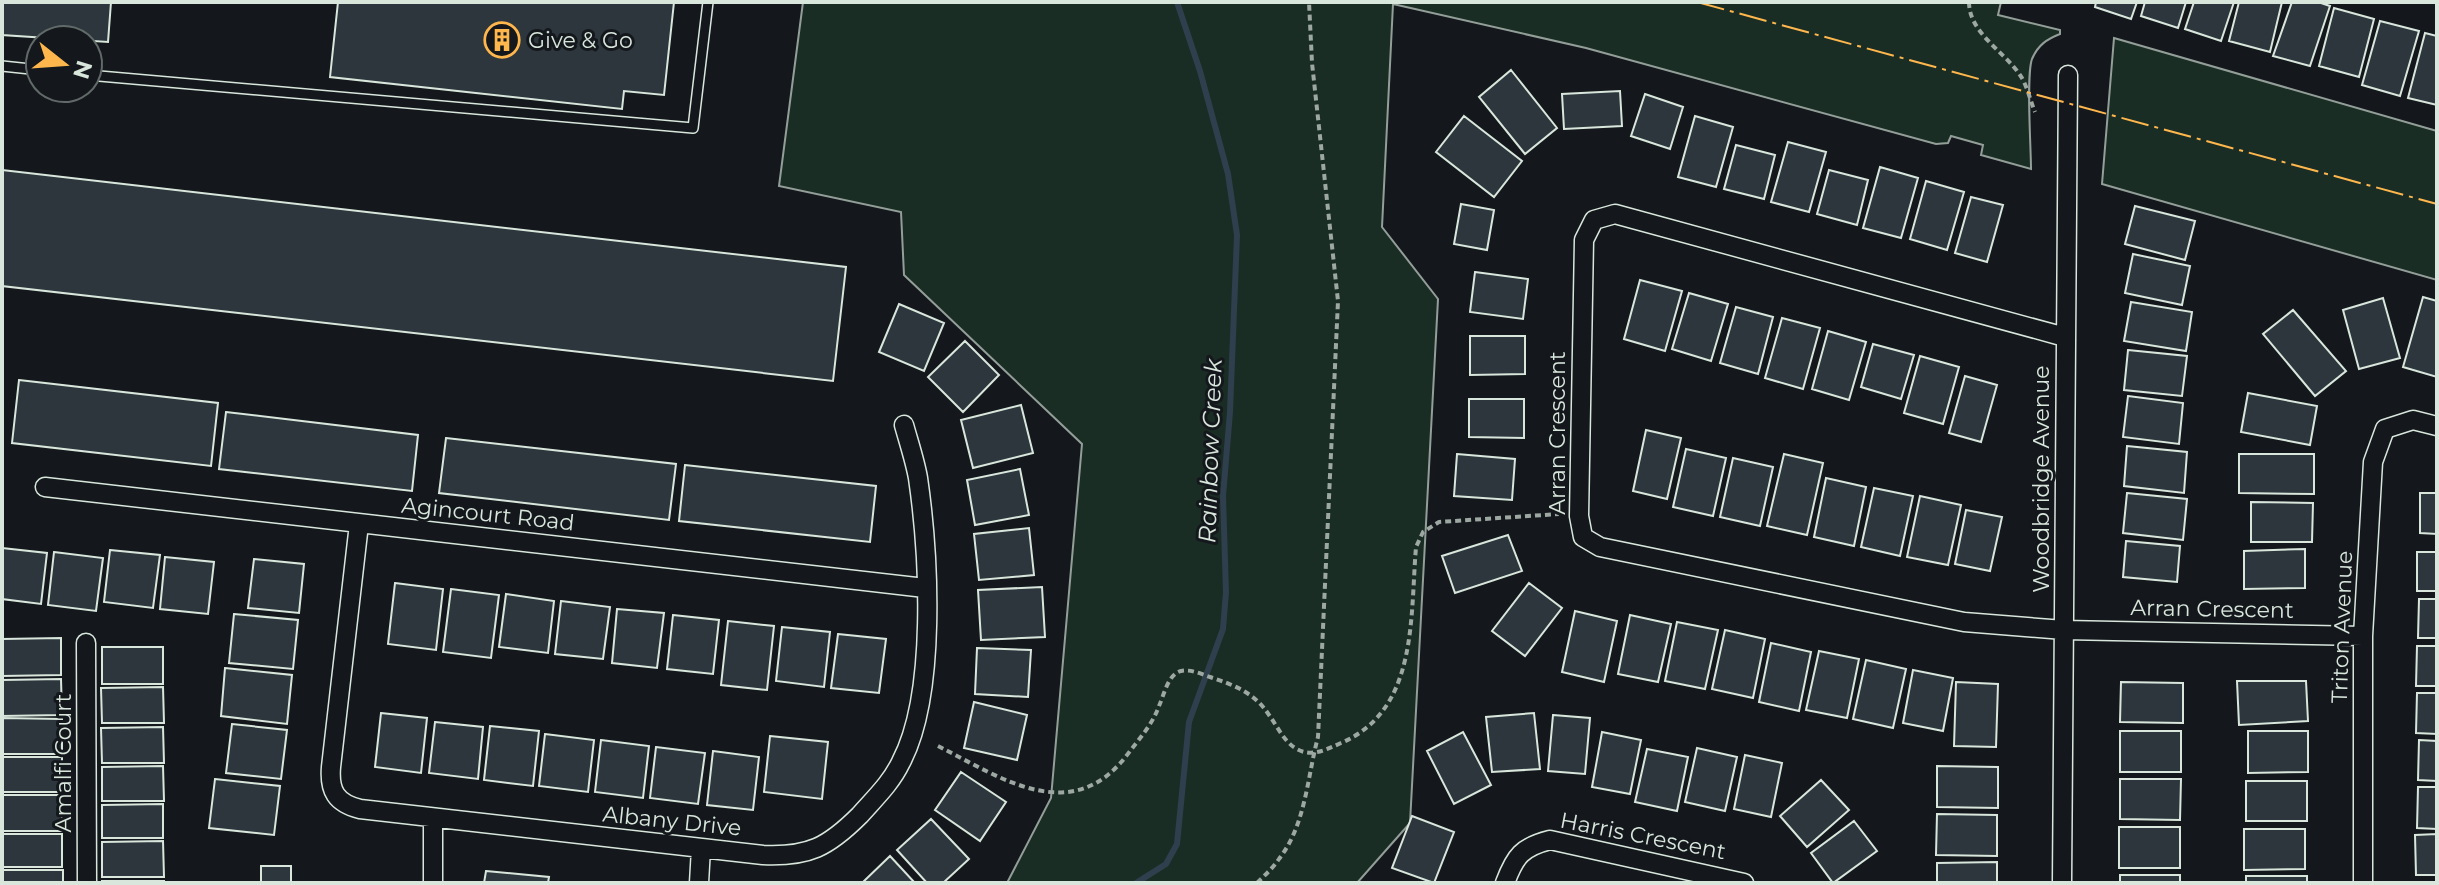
<svg xmlns="http://www.w3.org/2000/svg" width="2439" height="885" font-family="Montserrat,sans-serif">
<style>
.green{fill:#1a2d24;stroke:#939e99;stroke-width:2}
.lines{fill:none;stroke-linecap:round;stroke-linejoin:round}
.stream{stroke:#2f3f4d;stroke-width:6}
.building{fill:#2c363c;stroke:#d8e6dc;stroke-width:2}
.service-casing{stroke:#d8e6dc;stroke-width:12}
.minor-casing{stroke:#d8e6dc;stroke-width:21}
.path{stroke:#9da8a2;stroke-width:4;stroke-dasharray:6 4;stroke-linecap:butt}
.service{stroke:#14181c;stroke-width:9}
.minor{stroke:#14181c;stroke-width:18}
.power{stroke:#ffb74d;stroke-width:2;stroke-dasharray:28 6 4 6;stroke-linecap:butt}
.labels{text-anchor:middle;dominant-baseline:central;stroke-width:6;stroke-linejoin:round;paint-order:stroke}
.poi-label{font-size:22px;fill:#d8e6dc;stroke:#14181c;text-anchor:start}
.street-label{font-size:22px;fill:#d8e6dc;stroke:#14181c}
.water-label{font-size:24px;font-style:italic;fill:#d8e6dc;stroke:#14181c}
</style>
<rect width="100%" height="100%" fill="#14181c"/>
<path class="green" d="M803 2H2001L1998 15 2060 30V34C2047 39 2038 45 2032 59 2026 75 2031 147 2031 169L1981 155 1983 145 1951 136 1948 143 1936 144 1586 48 1393 4 1382 227 1438 299 1410 823 1357 883H1007L1051 798 1082 444 904 275 901 212 779 186Z
M2114 38 2437 131V280L2102 184Z"/>
<g class="lines">
<path class="stream" d="M1136 883 1166 864 1177 844 1189 722 1223 629 1226 592 1223 496 1230 412 1237 235 1228 174 1200 71 1177 2"/>
</g>
<path class="building" d="M2 2H111L108 42 2 35Z
M338 2H674L664 95 624 91 622 109 330 77Z
M2096 2H2137L2131 19 2095 7Z
M2145 2H2186L2178 28 2141 16Z
M2194 2H2234L2221 41 2185 29Z
M2239 2H2282L2270 52 2229 41Z
M2292 2H2318L2330 6 2310 66 2273 56Z
M2334 8 2374 19 2359 77 2319 66Z
M2380 21 2419 31 2400 96 2362 85Z
M2425 33 2437 36V105L2408 98Z
M1511 70 1557 128 1525 154 1479 97Z
M1620 91 1622 126 1564 129 1562 94Z
M1645 94 1683 107 1670 149 1631 136Z
M1464 116 1522 161 1494 197 1436 152Z
M1695 116 1733 127 1716 187 1678 177Z
M1788 142 1826 152 1809 212 1771 202Z
M1736 145 1775 155 1764 199 1724 189Z
M1880 167 1918 178 1901 238 1863 228Z
M2 170 846 267 833 381 2 286Z
M1829 170 1868 180 1857 225 1817 214Z
M1926 181 1964 192 1947 250 1910 239Z
M1971 197 2003 205 1987 262 1955 253Z
M1461 204 1494 210 1487 250 1454 244Z
M2135 206 2195 221 2185 260 2125 244Z
M2133 254 2190 266 2182 305 2125 293Z
M1475 272 1528 279 1523 319 1470 312Z
M1640 280 1682 291 1665 351 1624 339Z
M1689 293 1728 304 1711 361 1672 349Z
M2423 297 2437 301V377L2403 367Z
M2383 298 2400 358 2359 369 2343 310Z
M2131 302 2192 312 2186 351 2124 341Z
M899 304 944 323 924 371 879 352Z
M1736 307 1773 317 1758 374 1720 363Z
M2293 310 2346 371 2315 396 2263 334Z
M1782 318 1820 328 1803 389 1765 378Z
M1828 331 1866 342 1849 400 1812 389Z
M1470 336H1525V374L1470 375Z
M965 341 999 375 963 412 928 377Z
M1873 344 1914 355 1901 399 1861 387Z
M2128 350 2187 356 2182 396 2124 390Z
M1920 356 1959 367 1943 424 1904 413Z
M1965 376 1997 385 1981 442 1949 433Z
M19 380 218 403 211 466 12 443Z
M2248 393 2317 406 2310 445 2241 432Z
M2128 396 2183 403 2179 444 2123 437Z
M1469 399H1524V438L1469 437Z
M1021 405 1033 453 973 468 961 420Z
M226 412 418 435 412 491 219 469Z
M1646 430 1681 438 1667 499 1633 491Z
M446 438 676 464 669 520 439 493Z
M2127 446 2187 452 2184 493 2124 486Z
M1686 449 1726 458 1713 516 1673 507Z
M1457 454 1515 459 1512 500 1454 496Z
M1784 454 1823 463 1807 535 1767 526Z
M2239 454H2314V494L2239 493Z
M1733 458 1773 467 1760 526 1720 517Z
M685 465 876 486 870 542 679 521Z
M1020 469 1029 515 975 525 967 480Z
M1826 478 1866 487 1854 546 1814 537Z
M1874 488 1913 496 1900 556 1861 547Z
M2127 493 2187 499 2183 540 2123 533Z
M2420 493H2437V534L2420 533Z
M1920 496 1961 505 1948 565 1907 557Z
M2251 502 2313 503 2312 542H2251Z
M1966 510 2002 517 1990 571 1955 564Z
M1029 528 1034 575 979 580 974 534Z
M1508 535 1522 571 1455 593 1442 556Z
M2126 541 2180 546 2177 582 2123 577Z
M2 548 47 553 41 604 2 599Z
M2305 549V588L2244 589V551Z
M110 550 160 555 153 608 104 602Z
M54 552 103 558 96 611 48 605Z
M2417 552H2437V591H2417Z
M165 557 214 562 208 614 160 609Z
M254 559 304 564 299 613 248 608Z
M395 583 443 589 436 650 388 644Z
M1529 583 1562 608 1525 656 1492 631Z
M1042 587 1045 637 981 640 978 590Z
M451 589 499 595 491 658 443 652Z
M506 594 554 601 548 653 499 647Z
M2419 599H2437V638H2418Z
M561 601 610 607 603 659 555 654Z
M617 609 664 613 657 668 612 663Z
M1575 611 1617 621 1604 682 1562 672Z
M234 614 298 620 293 669 229 663Z
M673 615 719 620 713 674 667 669Z
M1630 615 1671 624 1658 682 1618 674Z
M728 621 774 626 767 690 721 685Z
M1677 622 1718 630 1705 689 1665 681Z
M782 627 830 632 824 687 776 681Z
M1725 630 1765 639 1753 698 1712 689Z
M838 634 886 639 879 693 831 688Z
M61 638V675L2 676V639Z
M1771 643 1811 652 1799 711 1759 702Z
M2417 646H2437V686H2416Z
M102 647H163V684H102Z
M977 648 1031 650 1028 697 975 694Z
M1819 651 1859 659 1847 718 1806 710Z
M1866 660 1906 669 1893 728 1853 719Z
M225 668 292 675 287 724 221 716Z
M1913 670 1953 678 1943 731 1903 723Z
M61 679 62 715 2 716V680Z
M2237 681H2306L2308 721 2239 725Z
M1956 682 1998 684 1996 747 1954 746Z
M2121 682 2183 683V723L2120 722Z
M163 687 164 723H102L101 688Z
M2417 693H2437V734L2416 733Z
M974 702 1027 715 1017 760 964 748Z
M381 713 427 718 421 773 375 767Z
M1534 713 1540 769 1492 772 1486 717Z
M1553 715 1590 718 1585 774 1548 771Z
M2 718 62 719V754H2Z
M435 722 483 727 478 779 429 773Z
M232 724 287 730 281 779 226 773Z
M490 726 539 731 533 786 484 780Z
M163 727 164 763H102L101 728Z
M2120 731H2181V772H2120Z
M2248 731H2308V772L2248 773Z
M1463 732 1491 785 1454 804 1427 751Z
M1602 732 1641 740 1630 794 1592 787Z
M545 734 594 740 588 792 539 786Z
M770 736 828 742 822 799 764 792Z
M601 740 649 746 643 798 595 792Z
M2419 740 2437 741V781L2418 780Z
M656 747 705 753 698 804 650 798Z
M1697 748 1737 757 1725 811 1685 802Z
M1647 749 1688 757 1677 811 1635 802Z
M713 751 759 757 753 810 707 805Z
M1745 755 1782 763 1771 817 1734 809Z
M2 757H62V792H2Z
M163 766 164 801H102V767Z
M1937 766 1998 767V808L1937 807Z
M961 772 1006 802 980 841 935 810Z
M215 779 280 786 274 835 209 828Z
M2120 779H2181L2180 820 2120 819Z
M1821 780 1849 810 1807 847 1780 816Z
M2246 781H2307V821H2246Z
M2418 787H2437V829L2417 828Z
M2 795H62V831H2Z
M163 804V838H102V805Z
M1937 814 1997 815V856L1936 855Z
M1412 816 1454 832 1434 883 1392 868Z
M931 819 969 859 943 883H927L897 850Z
M1854 821 1877 851 1833 883 1811 853Z
M2119 827H2180V868H2119Z
M2244 829H2305V869L2244 870Z
M2 834H62V867H2Z
M2437 834V875H2416L2415 835Z
M163 841 164 877H102V842Z
M890 856 915 883H862Z
M1997 862V883H1937V863Z
M261 866H291V883H261Z
M2 870H63V883H2Z
M486 871 549 877 548 883H484Z
M2120 875H2180V883H2120Z
M2246 876H2307V883H2246Z
M102 881H164V883H102Z"/>
<g class="lines">
<defs>
<path id="service" d="M2 66 40 70
M88 75 693 128 708 2"/>
<path id="minor" d="M2065 337 1615 214 1594 220 1584 240 1579 516 1583 537 1600 547 1964 622 2064 630 2363 636
M45 487 925 588
M359 524 331 767C329 791 336 803 360 809L763 855C809 857 828 847 860 815 875 798 891 783 901 762 937 694 929 554 918 478 915 461 909 443 904 425
M86 643 87 883
M433 883V818
M699 883 701 848
M1505 883C1515 856 1522 847 1550 840L1744 883
M2062 883 2068 75
M2363 883V636L2373 462 2385 429 2413 420 2437 426"/>
</defs>
<use href="#service" class="service-casing"/>
<use href="#minor" class="minor-casing"/>
<path class="path" d="M1969 2C1969 33 2004 51 2020 75 2027 85 2030 100 2035 112
M938 746C1003 779 1074 829 1130 751 1141 737 1153 723 1159 706 1164 695 1168 674 1181 671 1191 669 1201 674 1210 677 1234 685 1255 693 1269 715 1277 726 1284 741 1295 748 1311 758 1325 750 1341 743 1418 710 1410 619 1416 547L1423 532 1439 522 1559 514
M1257 883C1265 875 1273 868 1279 859 1306 824 1307 778 1318 737L1338 301 1312 63 1309 2"/>
<use href="#service" class="service"/>
<use href="#minor" class="minor"/>
<path class="power" d="M1697 2 2437 204"/>
</g>
<defs>
<symbol id="building-ring" viewBox="-11 -11 22 22"><circle r="9.5" fill="#14181c" stroke="#ffb74d" stroke-width="1.5"/><path d="M-4-6H4V6H1V3H-1V6H-4ZM-2.5-4.3h1.7v1.8h-1.7ZM.8-4.3h1.7v1.8H.8ZM-2.5-1h1.7V.8h-1.7ZM.8-1h1.7V.8H.8Z" fill="#ffb74d"/></symbol>
</defs>
<g fill-rule="evenodd">
<use href="#building-ring" x="482" y="20" width="40" height="40"/>
</g>
<g class="labels">
<g class="poi-label">
<text x="528" y="40">Give &amp; Go</text>
</g>
<g class="street-label">
<text transform="translate(1557 433) rotate(-90)">Arran Crescent</text>
<text transform="translate(2041 479) rotate(-90)">Woodbridge Avenue</text>
<text transform="translate(488 514) rotate(6)">Agincourt Road</text>
<text transform="translate(2212 609) rotate(1)">Arran Crescent</text>
<text transform="translate(2342 627) rotate(-88)">Triton Avenue</text>
<text transform="translate(63 763) rotate(-90)">Amalfi Court</text>
<text transform="translate(672 821) rotate(6)">Albany Drive</text>
<text transform="translate(1643 836) rotate(11)">Harris Crescent</text>
</g>
<g class="water-label">
<text transform="translate(1210 451) rotate(-88)">Rainbow Creek</text>
</g>
</g>
<rect width="2439" height="885" fill="none" stroke="#d8e6dc" stroke-width="8"/>
<g transform="translate(64 64) rotate(107)"><circle r="38" fill="#14181c" stroke="#626a69" stroke-width="2"/>
<path d="M0-6L14 30L0 20L-14 30Z" fill="#ffb74d"/>
<text y="-12" font-size="22" font-weight="bold" text-anchor="middle" fill="#d8e6dc">N</text>
</g>
</svg>
